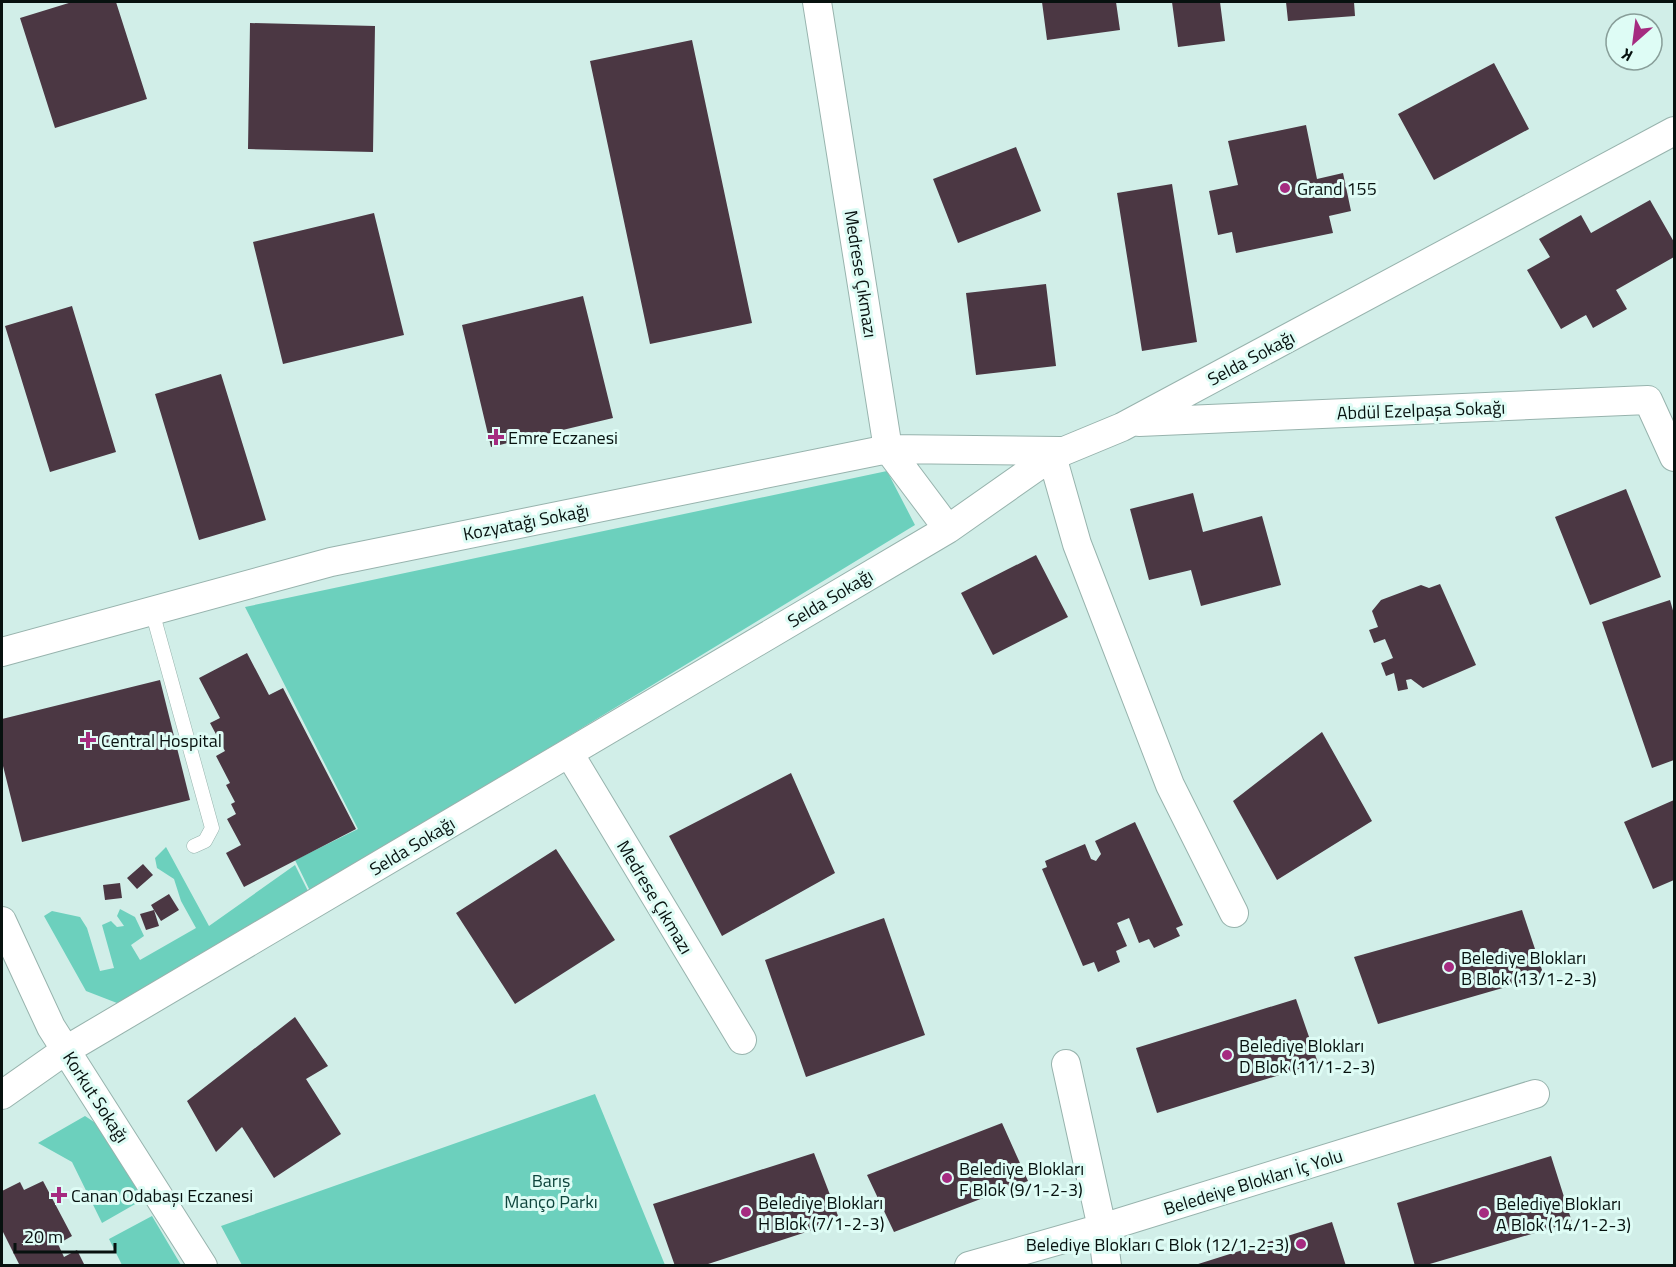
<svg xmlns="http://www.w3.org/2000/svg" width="1676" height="1267" font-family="'Titillium Web',sans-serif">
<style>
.green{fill:#6cd0bd}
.building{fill:#4b3743}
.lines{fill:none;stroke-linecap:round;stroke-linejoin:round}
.service-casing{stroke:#97b3ad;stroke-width:15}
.minor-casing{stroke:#97b3ad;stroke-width:30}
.service{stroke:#fff;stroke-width:14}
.minor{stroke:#fff;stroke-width:28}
.poi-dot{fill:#a52b80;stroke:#defcf5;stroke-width:2}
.labels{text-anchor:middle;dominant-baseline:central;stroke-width:6;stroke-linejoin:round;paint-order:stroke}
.poi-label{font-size:18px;fill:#07110f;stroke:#defcf5;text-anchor:start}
.street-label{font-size:18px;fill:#07110f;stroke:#defcf5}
.park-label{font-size:18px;fill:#0f453d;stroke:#defcf5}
</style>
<rect width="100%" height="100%" fill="#d1eee8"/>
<path class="green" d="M887 471 915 525 311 893 295 860 358 829 245 607Z
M166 847 209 926 295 865 309 893 139 996 117 1003 86 991 44 916 52 911 80 917 87 928 100 971 114 968 102 925 111 921 117 927 124 926 117 916 120 909 135 917 144 936 131 945 140 960 196 928 181 901 174 879 157 868 155 858Z
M595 1094 665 1265H242L221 1226Z
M85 1116 97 1124 144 1199 102 1223 72 1162 38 1143Z
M152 1216 181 1265H122L109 1239Z"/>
<path class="building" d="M72 2H116L147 99 55 128 20 18Z
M1042 2H1116L1120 30 1047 40Z
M1172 2H1220L1225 41 1178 47Z
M1286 2H1354L1355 16 1288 21Z
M250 23 375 26 373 152 248 149Z
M692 40 752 323 650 344 590 61Z
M1494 63 1529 129 1434 180 1398 114Z
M1306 125 1317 179 1343 173 1351 211 1329 216 1333 233 1236 253 1232 232 1218 235 1209 191 1238 185 1228 141Z
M1016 147 1041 211 958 243 933 179Z
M1172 184 1197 342 1142 351 1117 193Z
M1650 200 1674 242V257L1616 290 1627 309 1593 328 1586 315 1561 329 1527 270 1550 257 1539 239 1581 215 1591 233Z
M374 213 404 335 283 364 253 242Z
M1046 284 1056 366 976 375 966 293Z
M583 296 613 418 491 447 462 325Z
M72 306 116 452 50 472 5 326Z
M221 374 266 520 199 540 155 394Z
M1626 489 1661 577 1590 605 1555 517Z
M1193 493 1203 532 1262 516 1281 585 1201 606 1191 570 1149 580 1130 509Z
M1036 555 1068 617 993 655 961 593Z
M1440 584 1476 665 1423 688 1411 679 1406 680 1408 689 1398 691 1394 673 1386 676 1381 663 1393 658 1385 639 1374 643 1369 630 1378 627 1372 611 1381 600 1421 585 1429 588Z
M1670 600 1674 614V760L1652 768 1602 622Z
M247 653 269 695 283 688 356 829 244 887 226 853 241 845 227 819 236 814 231 804 235 802 226 785 230 783 216 756 225 751 210 723 220 718 199 678Z
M160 680 190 800 22 842 2 762V719Z
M1322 732 1372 821 1277 880 1233 801Z
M791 773 835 873 722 936 669 836Z
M1674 800V880L1653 889 1624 822Z
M1135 822 1183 925 1176 928 1180 936 1154 948 1149 939 1139 943 1129 918 1117 923 1127 946 1116 951 1120 962 1098 972 1094 962 1083 966 1042 869 1047 867 1045 861 1085 844 1091 859 1096 861 1101 854 1095 841Z
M556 849 615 940 515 1004 456 913Z
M143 864 153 875 137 889 127 878Z
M120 883 122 898 105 900 103 885Z
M169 894 179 910 161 921 154 910 159 926 146 930 140 914 154 910 151 905Z
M1522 910 1544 976 1378 1024 1354 957Z
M884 918 925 1035 806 1077 765 960Z
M1296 999 1318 1063 1157 1113 1136 1048Z
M295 1017 328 1066 306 1079 341 1134 274 1178 242 1127 216 1152 187 1101Z
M1002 1123 1028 1181 894 1232 867 1175Z
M814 1153 840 1221 702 1266H675L653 1204Z
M1551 1156 1572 1222 1423 1266H1415L1397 1203Z
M43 1181 72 1236 58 1244 64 1257 77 1250 85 1266H20L2 1230V1191L20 1182 24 1190Z
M1332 1222 1346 1266H1195V1265Z"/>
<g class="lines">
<defs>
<path id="service" d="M152 611 212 828 205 841 194 846"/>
<path id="minor" d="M817 2 888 449 948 529
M1139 422 1648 400 1674 457
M1052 456 1077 544 1170 785 1234 913
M2 652 331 562 888 449 1060 451
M569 753 742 1040
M2 921 51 1027 203 1266
M1066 1064 1102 1228 1107 1266
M2 1095 66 1050 948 529 1052 456 1122 427 1674 131
M969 1266 1102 1228 1535 1094"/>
</defs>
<use href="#service" class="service-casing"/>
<use href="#minor" class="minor-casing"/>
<use href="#service" class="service"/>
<use href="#minor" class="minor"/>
</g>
<g class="poi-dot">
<circle cx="1285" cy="188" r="6"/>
<path d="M493 428h6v6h6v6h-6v6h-6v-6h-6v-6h6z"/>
<path d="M85 731h6v6h6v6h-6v6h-6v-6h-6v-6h6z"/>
<circle cx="1449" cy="967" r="6"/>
<circle cx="1227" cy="1055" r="6"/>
<circle cx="947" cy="1178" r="6"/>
<path d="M56 1186h6v6h6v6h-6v6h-6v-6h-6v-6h6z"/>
<circle cx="746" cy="1212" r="6"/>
<circle cx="1484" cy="1213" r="6"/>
<circle cx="1301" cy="1244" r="6"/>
</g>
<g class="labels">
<g class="poi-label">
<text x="1297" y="188">Grand 155</text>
<text x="508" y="437">Emre Eczanesi</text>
<text x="101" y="740">Central Hospital</text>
<text x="1461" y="957">Belediye Blokları<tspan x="1461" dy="21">B Blok (13/1-2-3)</tspan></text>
<text x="1239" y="1045">Belediye Blokları<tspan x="1239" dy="21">D Blok (11/1-2-3)</tspan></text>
<text x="959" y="1168">Belediye Blokları<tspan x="959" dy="21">F Blok (9/1-2-3)</tspan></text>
<text x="71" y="1195">Canan Odabaşı Eczanesi</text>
<text x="758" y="1202">Belediye Blokları<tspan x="758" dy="21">H Blok (7/1-2-3)</tspan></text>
<text x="1496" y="1203">Belediye Blokları<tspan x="1496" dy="21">A Blok (14/1-2-3)</tspan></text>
<text x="1289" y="1244" text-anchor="end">Belediye Blokları C Blok (12/1-2-3)</text>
</g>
<g class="street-label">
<text transform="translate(861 274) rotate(81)">Medrese Çıkmazı</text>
<text transform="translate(1251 358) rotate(-28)">Selda Sokağı</text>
<text transform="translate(1421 410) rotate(-2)">Abdül Ezelpaşa Sokağı</text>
<text transform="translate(526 522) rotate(-11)">Kozyatağı Sokağı</text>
<text transform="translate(830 598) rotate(-31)">Selda Sokağı</text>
<text transform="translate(412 846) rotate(-31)">Selda Sokağı</text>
<text transform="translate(655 897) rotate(59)">Medrese Çıkmazı</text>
<text transform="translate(96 1097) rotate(57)">Korkut Sokağı</text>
<text transform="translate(1253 1182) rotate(-17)">Beledeiye Blokları İç Yolu</text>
</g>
<g class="park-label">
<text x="551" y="1180">Barış<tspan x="551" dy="21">Manço Parkı</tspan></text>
</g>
</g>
<rect width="1676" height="1267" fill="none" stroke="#07110f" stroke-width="6"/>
<g transform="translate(1634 42) rotate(208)"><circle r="28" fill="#defcf5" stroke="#889e99" stroke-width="1.5"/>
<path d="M0-4.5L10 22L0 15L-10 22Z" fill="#a52b80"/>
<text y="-9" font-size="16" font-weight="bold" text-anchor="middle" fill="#07110f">K</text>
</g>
<path d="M15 1243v9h100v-9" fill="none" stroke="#07110f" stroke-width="3"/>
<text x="24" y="1243" font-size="18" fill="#07110f" stroke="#defcf5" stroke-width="4.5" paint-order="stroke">20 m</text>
</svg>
